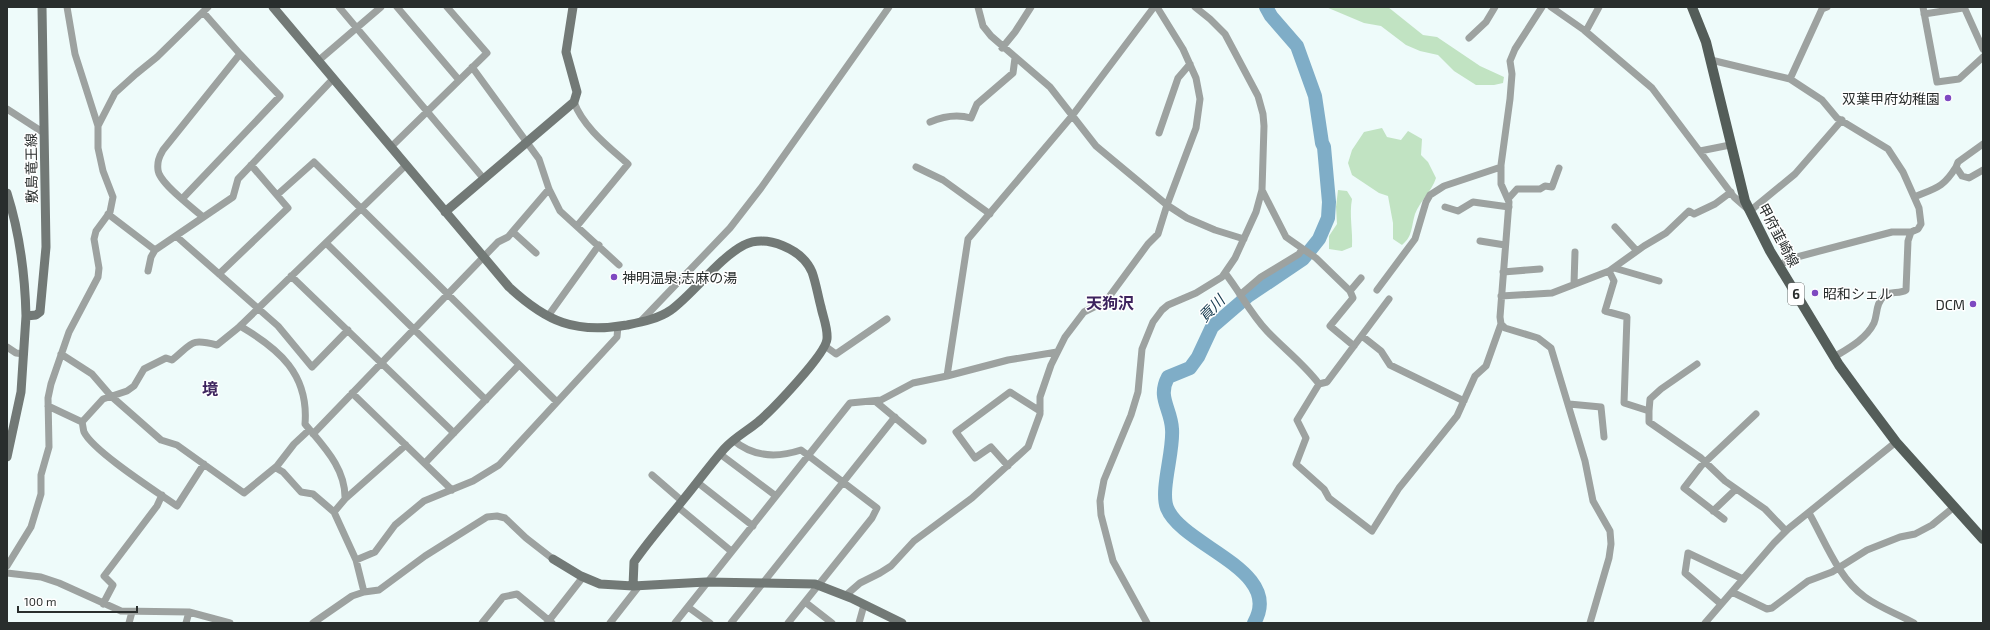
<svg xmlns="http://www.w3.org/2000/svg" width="1990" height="630" font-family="'Exo 2','Noto Sans JP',sans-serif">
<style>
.green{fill:#c1e3c2}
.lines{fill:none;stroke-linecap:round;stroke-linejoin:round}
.river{stroke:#7fadc7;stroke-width:14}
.street{stroke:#9da2a0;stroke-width:7}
.secondary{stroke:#727976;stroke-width:9}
.primary{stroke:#545d59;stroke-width:10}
.poi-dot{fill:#7e49c1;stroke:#fff;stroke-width:1.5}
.labels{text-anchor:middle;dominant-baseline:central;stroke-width:3;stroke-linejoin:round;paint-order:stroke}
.shield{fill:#fff;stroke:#696d6c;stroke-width:1}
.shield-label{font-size:13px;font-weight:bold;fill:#292e2d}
.poi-label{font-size:14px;fill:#292e2d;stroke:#fff;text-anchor:end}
.street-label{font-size:14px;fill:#292e2d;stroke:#fff}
.water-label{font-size:15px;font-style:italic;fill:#11384c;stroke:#fff}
.quarter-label{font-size:16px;font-weight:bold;fill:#3c235d;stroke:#fff}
</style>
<rect width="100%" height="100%" fill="#eefbfa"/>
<path class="green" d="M1326 7H1388L1423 35 1437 37 1480 66 1504 77 1503 83 1494 85H1476L1454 71 1438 55 1420 51 1406 45 1381 26 1364 23Z
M1382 128 1387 137 1401 140 1408 131 1422 139 1421 155 1428 162 1436 178C1432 191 1420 201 1415 214 1411 227 1413 236 1402 245L1393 239V223L1388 196 1379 193 1352 175 1348 163 1352 150 1364 132Z
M1338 190 1347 191 1352 199C1349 215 1353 231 1352 247L1342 251 1329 249V236L1337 224 1336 207Z"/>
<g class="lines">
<path class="river" d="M1254 623C1285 570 1183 547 1167 508 1160 490 1174 451 1172 429 1171 408 1157 398 1168 377L1190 368 1198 357 1212 327 1248 296 1303 259 1319 239 1328 218 1329 202 1324 147 1322 143 1315 96 1297 46 1271 16 1266 7"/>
<path class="street" d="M67 7 75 54 98 126
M339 7 484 179
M397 7 459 80
M978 7 983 26 991 36 1050 87 1096 146 1167 205 1187 218 1215 230 1244 239
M1542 7 1515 49 1510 61 1512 74 1510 99 1501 165V184L1509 202 1500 317 1501 324 1505 328 1538 338 1551 348 1585 461 1593 501 1610 531 1611 544 1609 558 1590 623
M1551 7 1584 30 1652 88 1734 197 1750 211 1795 174 1842 120
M1923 7 1937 82 1959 79 1983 57
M1964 7 1983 49
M203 12 240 54 163 150C159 157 157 162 158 170 159 183 193 208 203 217
M1924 14 1963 8
M1586 31 1599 7
M1469 38 1486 22 1495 7
M1002 48 1015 32 1031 7
M1711 60 1790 79 1822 100 1837 118 1888 149 1903 172 1919 208 1921 224 1918 229 1911 232 1908 241 1906 290C1900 294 1891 291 1885 295 1875 304 1878 313 1874 323 1866 339 1849 348 1834 357
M318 61 381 7
M472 67 539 159 549 189 560 211 619 265
M1790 79 1822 9 1827 7
M574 102C583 127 609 147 628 164L577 226
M7 109 44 133
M930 122C944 116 957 114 971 118L977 104 1013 73 1015 58
M1159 133 1178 78 1190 64
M1983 144 1958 162 1956 167 1962 176 1969 178 1983 170
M391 147 487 53 447 7
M1700 151 1730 145
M916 167 943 180 990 214
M1262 190 1286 237 1316 258 1350 291 1353 298 1330 326 1354 346
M277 195 314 162 557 402
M1914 197C1936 188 1943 188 1956 167
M182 199 280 96 240 54
M1508 199 1517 189H1540L1545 186 1552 187 1559 168
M1445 207 1458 211 1473 202 1509 207
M108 214 155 250 233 197 238 179 333 79
M1615 227 1637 251
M513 232 536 253
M176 236 278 326 312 367 348 330
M1480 241 1505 245
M326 243 486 400
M1779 265 1797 257 1892 232H1911
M1614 268 1659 281
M148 271 151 257 155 250
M1609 271 1614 281 1605 311 1627 317 1624 403 1649 411V422L1701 458 1725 481 1765 509 1786 531
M1503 272 1540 269
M1225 273C1240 292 1250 313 1267 331 1284 349 1304 364 1319 384
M219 274 288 208 251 165
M291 276 454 433
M1574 284 1575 252
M1377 290 1415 239 1426 202 1430 195 1444 186 1501 167
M1350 291 1361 278
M1240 295 1261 277 1299 254 1302 249
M1501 296 1552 293 1609 271 1644 246 1666 233 1689 211 1694 214 1715 204 1731 192
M1389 299 1327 382 1319 384 1297 420 1306 438 1296 464 1324 489 1329 498 1372 531 1399 488 1457 416 1475 376 1486 366 1501 324
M548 316 599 245
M640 322 730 228 761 188 889 7
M240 326C279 349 309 374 305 424 323 446 346 468 345 499L334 512 356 560 364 592
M1362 336 1381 351 1390 365 1464 401
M825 346 836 354 887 319
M7 347 16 353 24 354
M61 354 92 374 111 396 161 440 177 445 244 493 277 466 294 444 309 430
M947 376 968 239 1072 116 1154 7
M352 393 452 490
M875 401 923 441
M1569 404 1601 407 1604 437
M48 406 82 422C83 425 83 429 84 432 93 451 157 492 177 506L204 464
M1649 411 1650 399 1661 389 1697 364
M82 422 103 399 127 391 134 386 144 369 166 358 172 360C193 343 190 338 217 345L238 328 406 165
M313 434 498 242 508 237 549 189
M733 440C753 457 777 458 801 450L877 508 872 518 788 623
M720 454 776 496
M425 463 519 365
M1008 466 991 447 975 458 956 432 1010 392 1040 411
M276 468 283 472 301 492 313 494 334 512
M652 475 682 501
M697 482 753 526
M345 499 406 445
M678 507 731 551
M1713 511 1736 489
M1809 513C1825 541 1838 578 1865 597 1880 608 1898 614 1914 623
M1724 519 1684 488 1701 466 1756 414
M356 560 375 552 395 525 424 501 473 481 499 465 617 337 618 326
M7 566 31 527 41 494V475L49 447 48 398 51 384 69 332 98 277 99 268 94 239 96 231 110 212 113 197 103 171 98 148V126L115 93 136 74 157 57 208 7
M7 573 41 577 59 583 121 611 189 612 230 623
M1732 592 1767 609 1772 608 1808 581 1832 572 1867 550 1900 537 1915 534 1932 525 1954 507
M845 596 860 583 880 573 891 566 914 541 972 498 1028 447 1040 414V397L1051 365 1065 337 1084 312 1106 301 1148 244 1158 234 1167 205 1196 128 1200 99 1196 78 1183 49 1157 7
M805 602 832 623
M103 604 113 585 104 576 157 506 162 495
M1721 604 1685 573 1688 553 1743 579
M688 607 710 623
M129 623 132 612
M186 623 189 612
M313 623 352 596 364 592 379 590 425 556 487 517 497 516 505 518 526 538 553 559
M482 623 503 597 517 594 552 623
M547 623 583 577
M610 623 639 586
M675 623 850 403 881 400 913 383 947 376 1008 360 1057 352
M731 623 895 417
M859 623 864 605
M1147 623 1113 561 1101 515 1100 501 1104 480 1131 415 1138 392 1142 349 1153 322 1162 310 1168 305 1196 293 1222 277 1235 258 1256 212 1262 190 1264 126 1263 114 1258 96 1225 34 1210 19 1195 7
M1705 623 1774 543 1788 529 1896 442"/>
<path class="secondary" d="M273 7 509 287C547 322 575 334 627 325 642 322 658 319 671 310 695 292 719 258 744 245 767 234 802 249 812 272 816 283 818 296 821 307 823 317 828 328 827 339 826 354 772 410 758 422 747 431 734 438 724 449 710 465 697 483 683 500 667 520 649 540 634 562L633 586
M7 193C20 234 25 273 26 316
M445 212 574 102 577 92 566 52 573 7
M7 457 21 392 26 316 36 315 40 312 46 247 42 7
M553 559 581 576 600 584 633 586 706 582 815 584 851 598 902 623"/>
<path class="primary" d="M1692 7 1706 42 1745 201 1770 251 1839 365 1863 398 1896 442 1983 539"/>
</g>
<g class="poi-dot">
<circle cx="1948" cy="98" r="4"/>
<circle cx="614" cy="277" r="4"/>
<circle cx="1815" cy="293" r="4"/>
<circle cx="1973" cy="304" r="4"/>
</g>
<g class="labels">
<rect class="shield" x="1788" y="283" width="16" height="22" rx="3"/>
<g class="shield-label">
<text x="1796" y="294">6</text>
</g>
<g class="poi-label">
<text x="1940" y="98">双葉甲府幼稚園</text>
<text x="622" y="277" text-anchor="start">神明温泉;志麻の湯</text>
<text x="1823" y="293" text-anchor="start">昭和シェル</text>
<text x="1965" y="304">DCM</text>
</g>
<g class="street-label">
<text transform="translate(31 168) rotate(-91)">敷島竜王線</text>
<text transform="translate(1779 235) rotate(62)">甲府韮崎線</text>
</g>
<g class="water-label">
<text transform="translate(1211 308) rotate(-46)">貢川</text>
</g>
<g class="quarter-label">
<text x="1110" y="302">天狗沢</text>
<text x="210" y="388">境</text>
</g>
</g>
<rect width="1990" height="630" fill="none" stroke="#292e2d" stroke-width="16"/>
<path d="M18 606v6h119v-6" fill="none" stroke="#292e2d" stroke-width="2"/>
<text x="24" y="606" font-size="12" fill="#292e2d" stroke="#ffffff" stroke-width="3" paint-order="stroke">100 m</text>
</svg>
